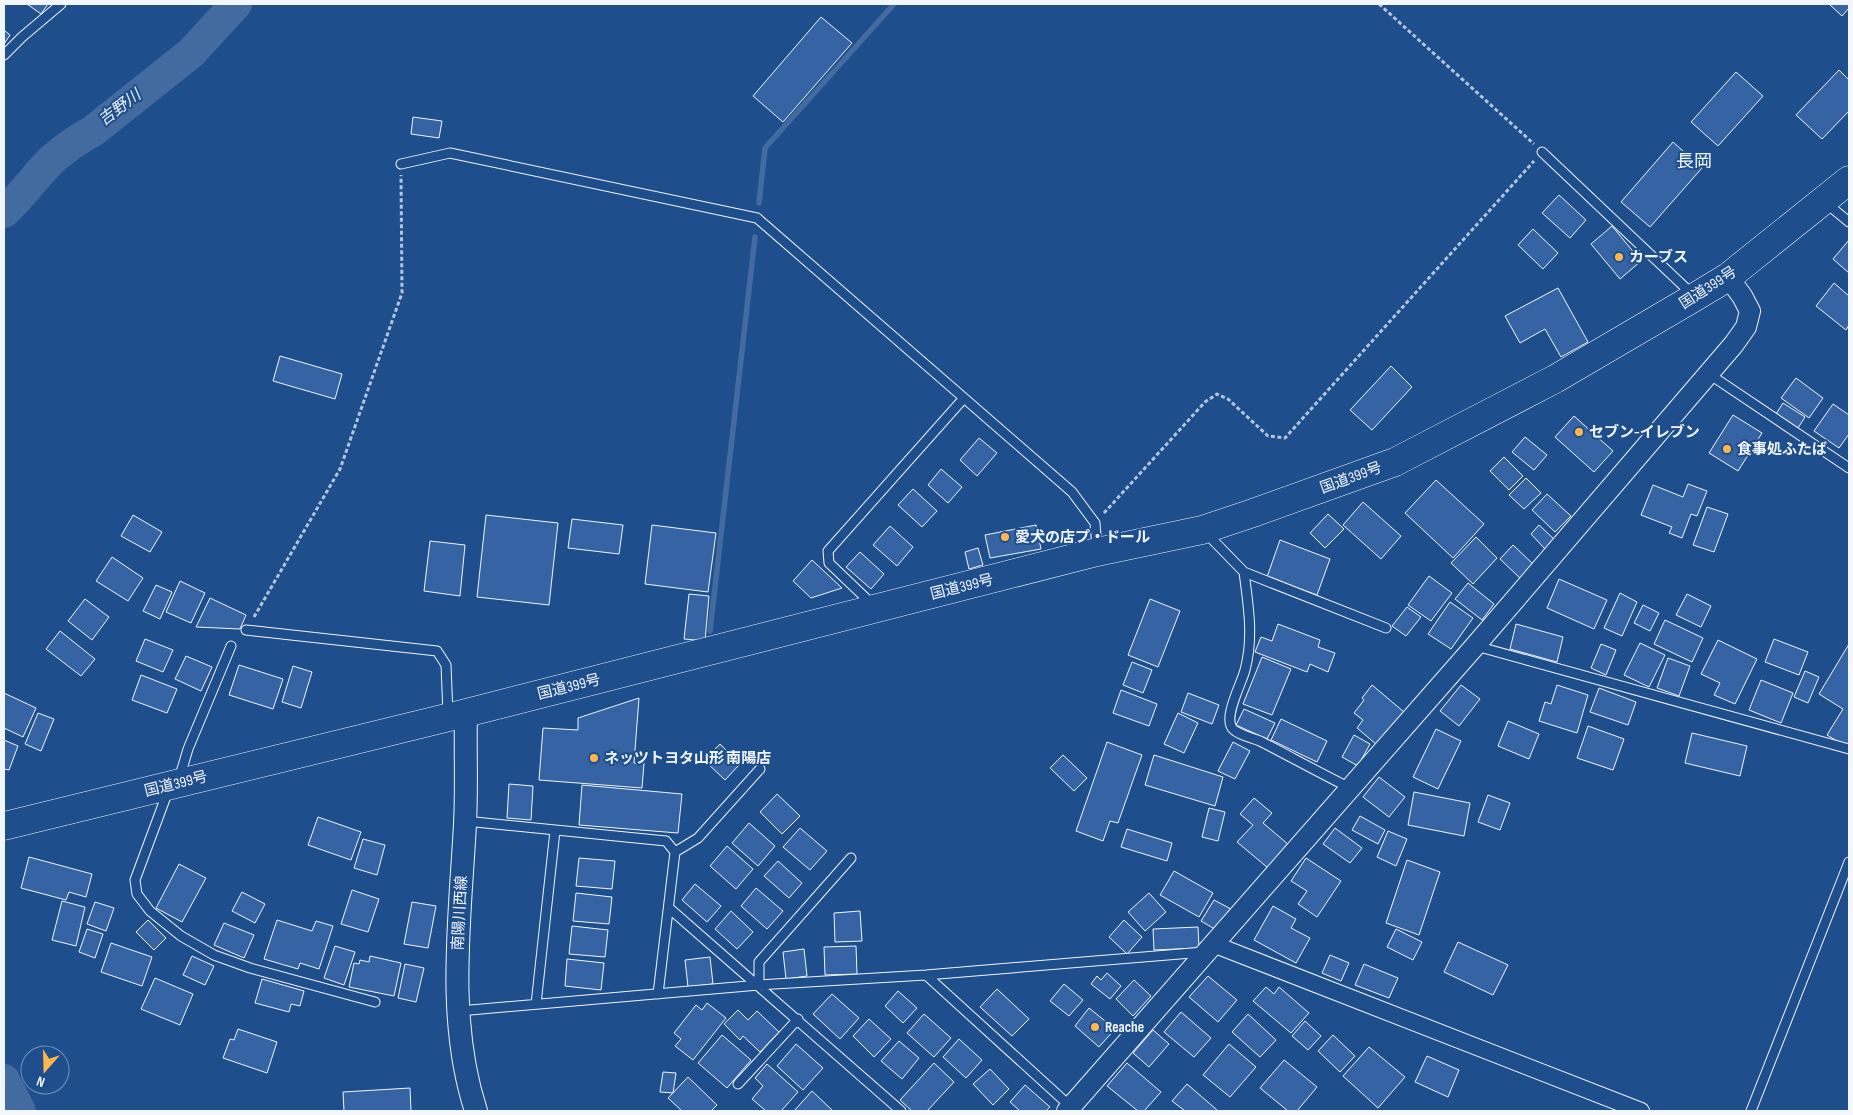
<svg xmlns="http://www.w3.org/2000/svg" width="1853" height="1115" font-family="'Sofia Sans Condensed','Noto Sans JP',sans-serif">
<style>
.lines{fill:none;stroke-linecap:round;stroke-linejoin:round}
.stream{stroke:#446ba0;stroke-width:5.5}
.river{stroke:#446ba0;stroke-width:32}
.building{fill:#3563a3;stroke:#f2f6ff}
.service-casing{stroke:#f2f6ff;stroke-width:11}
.minor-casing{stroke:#f2f6ff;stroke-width:18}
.tertiary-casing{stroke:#f2f6ff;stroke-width:22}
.secondary-casing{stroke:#f2f6ff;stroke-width:24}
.trunk-casing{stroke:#f2f6ff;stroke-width:29}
.path{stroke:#b3c4dc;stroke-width:3;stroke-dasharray:4 2.5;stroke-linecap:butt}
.service{stroke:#1f4e8c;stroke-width:9}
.minor{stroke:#1f4e8c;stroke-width:16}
.tertiary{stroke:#1f4e8c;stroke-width:20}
.secondary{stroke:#1f4e8c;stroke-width:22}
.trunk{stroke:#1f4e8c;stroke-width:28}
.poi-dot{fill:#ffb74d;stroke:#1f4e8c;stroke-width:2}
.labels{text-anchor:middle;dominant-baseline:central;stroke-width:4;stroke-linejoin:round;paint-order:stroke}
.poi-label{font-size:15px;font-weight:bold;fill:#f2f6ff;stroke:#1f4e8c;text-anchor:start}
.street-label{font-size:15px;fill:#f2f6ff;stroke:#1f4e8c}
.water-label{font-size:16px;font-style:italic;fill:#f2f6ff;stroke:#1f4e8c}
.quarter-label{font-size:18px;fill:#f2f6ff;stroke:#1f4e8c}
</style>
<rect width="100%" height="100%" fill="#1f4e8c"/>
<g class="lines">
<path class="stream" d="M759 203 765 148 894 4
M710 631 755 237"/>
<path class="river" d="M4 212C23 195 36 174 55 157 67 147 80 138 93 131L191 53 236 4
M4 1080 20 1111"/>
</g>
<path class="building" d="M27 4H48L41 14Z
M1829 4H1849V8L1842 16Z
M821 17 852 43 783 122 753 96Z
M4 30 10 35 4 44Z
M1839 70 1849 80V111L1822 139 1796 115Z
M1736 72 1763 96 1718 146 1691 122Z
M413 117 442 121 439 138 411 134Z
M1673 142 1702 168 1650 227 1621 202Z
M1559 195 1586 220 1570 238 1542 213Z
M1612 226 1641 261 1620 279 1591 244Z
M1533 229 1558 253 1543 269 1518 245Z
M1849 240V273L1833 259Z
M1834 283 1849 296V325L1846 330 1816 306Z
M1558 288 1588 342 1561 357 1545 329 1520 343 1505 316Z
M280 356 342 374 335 399 273 381Z
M1391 366 1412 387 1372 430 1350 410Z
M1796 378 1823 398 1809 418 1781 398Z
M1783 403 1805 417 1798 428 1776 414Z
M1833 404 1849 415V434L1839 448 1814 431Z
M1733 415 1762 433 1738 471 1709 453Z
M1574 416 1613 451 1594 472 1555 437Z
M1525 437 1547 455 1534 470 1512 452Z
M979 438 997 453 977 476 960 460Z
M1504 457 1523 476 1509 490 1490 471Z
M941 469 962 487 948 503 928 485Z
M1526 478 1541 493 1524 509 1509 495Z
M1436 480 1484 524 1453 558 1405 513Z
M1688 484 1707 491 1697 516 1691 514 1682 538 1669 533 1672 527 1641 515 1653 485 1683 497Z
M913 489 937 511 922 527 898 505Z
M1547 494 1571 516 1555 532 1532 510Z
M1363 502 1401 536 1381 559 1343 525Z
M1707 507 1728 514 1714 552 1693 545Z
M1328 514 1344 529 1325 548 1310 533Z
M133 515 162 532 150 552 121 536Z
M486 515 558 523 549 605 477 597Z
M572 519 623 525 619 554 568 548Z
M652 525 716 533 708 592 645 584Z
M1036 525 1041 549 990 558 985 535Z
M1539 525 1555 540 1546 550 1531 534Z
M890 526 913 547 897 566 873 545Z
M1476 537 1497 558 1473 584 1451 563Z
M1280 540 1330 559 1317 595 1267 577Z
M430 541 465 545 460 596 424 591Z
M1513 545 1534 565 1521 579 1500 559Z
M978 548 983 565 969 569 965 552Z
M860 552 884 574 871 589 846 567Z
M112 557 143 578 128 601 96 581Z
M812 560 842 588 811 598 793 581Z
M1429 576 1452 593 1431 621 1408 605Z
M1559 579 1607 600 1594 629 1547 608Z
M180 581 205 593 191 623 166 612Z
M1468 583 1494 604 1482 620 1455 599Z
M156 585 172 592 160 619 143 611Z
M1620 593 1637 602 1622 636 1604 628Z
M689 594 709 596 705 641 684 639Z
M1687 594 1711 606 1701 627 1676 615Z
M210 598 246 615 240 629 196 627Z
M85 599 109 617 92 640 68 621Z
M1150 599 1180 611 1158 667 1128 655Z
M1450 602 1473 618 1451 649 1428 634Z
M1643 605 1659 613 1650 631 1634 623Z
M1407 607 1421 617 1406 636 1392 626Z
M1665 620 1703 638 1692 662 1654 644Z
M1278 624 1320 640 1318 647 1335 653 1328 672 1310 664 1307 672 1255 652 1261 637 1272 641Z
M1516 624 1563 637 1557 662 1510 649Z
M60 631 95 659 81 676 46 649Z
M145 639 173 650 163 672 136 661Z
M1774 639 1808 652 1799 675 1765 662Z
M1718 640 1757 659 1735 704 1714 695 1720 683 1701 674Z
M1640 643 1665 655 1649 687 1624 675Z
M1601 644 1616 650 1606 675 1591 668Z
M1849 644V742L1847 747 1827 735 1843 709 1819 694Z
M186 656 212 667 201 691 175 679Z
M1262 657 1291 669 1272 715 1243 704Z
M1668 658 1690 666 1679 696 1657 688Z
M1132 662 1152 670 1143 693 1123 685Z
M239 665 283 679 273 709 229 695Z
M293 666 312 672 301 708 282 702Z
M1805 671 1819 677 1808 703 1794 697Z
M141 675 177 689 167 713 132 700Z
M1761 680 1793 693 1781 723 1749 710Z
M1372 685 1404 712 1376 744 1357 728 1363 720 1354 713 1364 700 1362 698Z
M1461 685 1480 699 1459 726 1440 711Z
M1557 685 1588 695 1577 733 1539 721 1545 702 1551 704Z
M1599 688 1636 702 1628 725 1590 712Z
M1121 690 1157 704 1149 726 1113 713Z
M4 693 36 708 23 737 4 728Z
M1188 693 1219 705 1212 724 1181 712Z
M639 698 634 763H644L642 788 539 780 543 728 578 730V718Z
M1244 709 1275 723 1267 739 1236 725Z
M38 713 54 719 41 751 25 744Z
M1178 713 1198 723 1184 753 1164 744Z
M1281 719 1327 741 1317 762 1271 740Z
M1508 721 1539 734 1529 759 1498 746Z
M1588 726 1624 739 1613 770 1577 758Z
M1436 729 1461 741 1438 789 1413 777Z
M1692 733 1747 746 1740 776 1685 763Z
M1354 735 1370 744 1358 766 1342 757Z
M4 740 18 746 9 770 4 769Z
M1107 742 1142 755 1118 823 1110 821 1103 841 1076 831Z
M1233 742 1250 751 1235 779 1218 771Z
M720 744 740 764 725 780 704 760Z
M1063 755 1087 778 1074 791 1050 768Z
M1154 755 1223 777 1215 806 1145 785Z
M1379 777 1405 797 1389 817 1363 797Z
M509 784 533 786 531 820 507 818Z
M582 785 682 794 678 833 579 825Z
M1414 792 1470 803 1464 836 1408 825Z
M777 794 800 816 782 834 760 812Z
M1488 795 1510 803 1500 830 1478 822Z
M1254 798 1272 813 1263 823 1289 845 1268 868 1237 842 1253 825 1240 814Z
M1209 808 1225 812 1218 841 1202 837Z
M1360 816 1385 830 1378 844 1352 830Z
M318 817 361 832 351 860 308 845Z
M749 823 775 846 758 866 732 843Z
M800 828 827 851 810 870 783 847Z
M1335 828 1362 848 1350 863 1323 844Z
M1127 829 1172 843 1167 861 1121 847Z
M1388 831 1407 839 1396 866 1377 857Z
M363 839 385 845 377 875 354 868Z
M727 846 753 869 736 889 710 866Z
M29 857 92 874 86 897 69 892 66 900 21 888Z
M579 858 615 861 612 889 576 886Z
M1306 858 1341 881 1317 917 1298 904 1307 891 1291 881Z
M1407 860 1440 872 1419 935 1386 923Z
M778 861 802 883 789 898 764 876Z
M179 864 206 878 182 922 156 908Z
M1174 871 1213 893 1199 917 1160 895Z
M695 884 721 906 707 922 682 900Z
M756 888 783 911 767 929 741 906Z
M352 890 379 899 368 932 341 924Z
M242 892 265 904 255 923 232 911Z
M576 893 612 897 609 924 573 921Z
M1149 893 1166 912 1145 931 1128 912Z
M1214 900 1231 909 1218 931 1201 921Z
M62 901 85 907 76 946 52 940Z
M95 902 114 908 106 931 87 924Z
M412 902 436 906 428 948 404 944Z
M1273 906 1296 919 1291 928 1310 938 1296 963 1254 940Z
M731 911 753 932 737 949 715 929Z
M860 911 862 941 835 942 834 913Z
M148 920 166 938 154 950 136 932Z
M277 920 312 931 316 921 333 926 319 969 300 963 298 969 264 959Z
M1124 920 1142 937 1127 954 1109 937Z
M224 923 254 935 244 958 214 945Z
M572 926 608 930 605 957 569 954Z
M1198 927 1199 948 1154 950 1153 929Z
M87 929 103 934 95 958 79 952Z
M1396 929 1422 942 1413 960 1387 947Z
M1458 942 1508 965 1493 995 1444 972Z
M111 943 152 957 142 986 101 972Z
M335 946 355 952 344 985 324 978Z
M856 946 857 974 825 975 824 947Z
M804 949 807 976 786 979 783 952Z
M1330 955 1349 963 1341 981 1322 973Z
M192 956 214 966 205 985 183 975Z
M370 956 401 963 394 996 349 987 354 963 359 964 360 960 369 962Z
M710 957 713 984 688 987 685 960Z
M567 959 604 963 601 990 565 986Z
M405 964 424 968 416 1002 398 998Z
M1364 964 1398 978 1389 998 1355 985Z
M1107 973 1121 986 1110 999 1091 984 1097 976 1101 980Z
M1208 976 1237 1000 1218 1022 1189 997Z
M155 978 193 994 180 1025 141 1009Z
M262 979 304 991 300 1006 291 1004 289 1012 255 1003Z
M1134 980 1151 996 1133 1016 1116 999Z
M1064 984 1083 1000 1069 1016 1050 1001Z
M1266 987 1274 994 1279 987 1309 1013 1291 1033 1253 1001Z
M997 989 1029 1019 1012 1036 980 1007Z
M898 991 917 1008 903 1023 885 1006Z
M832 994 859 1018 840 1039 813 1014Z
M707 1003 726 1018 693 1060 675 1046 681 1039 674 1033 696 1005 702 1010Z
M1089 1008 1115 1029 1099 1047 1075 1026Z
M738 1010 748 1020 757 1011 779 1032 760 1052 743 1036 740 1040 724 1024Z
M1181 1012 1211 1038 1194 1057 1164 1032Z
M924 1014 951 1038 934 1057 907 1033Z
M1248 1014 1276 1040 1260 1057 1232 1032Z
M869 1019 891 1039 874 1057 853 1036Z
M1305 1021 1321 1036 1308 1050 1292 1036Z
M238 1029 277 1042 267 1073 223 1058 230 1039 234 1040Z
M1153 1030 1169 1044 1149 1067 1133 1053Z
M722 1035 751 1060 727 1088 698 1063Z
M1333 1035 1355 1056 1340 1072 1318 1051Z
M959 1039 982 1060 966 1078 943 1057Z
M899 1041 919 1058 902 1079 881 1061Z
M796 1044 823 1068 803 1090 777 1066Z
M1229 1044 1256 1067 1230 1097 1203 1075Z
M1369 1047 1405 1077 1378 1108 1343 1076Z
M1427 1056 1459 1070 1448 1097 1415 1082Z
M1284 1060 1317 1087 1297 1111H1288L1260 1088Z
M934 1063 954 1082 927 1111H912L900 1100Z
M1127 1063 1161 1092 1144 1111H1138L1107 1086Z
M767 1064 798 1092 781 1111H766L752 1099 763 1086 755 1078Z
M990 1069 1009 1089 993 1105 973 1084Z
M663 1072 676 1073 673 1093 660 1092Z
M688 1077 717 1105 711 1111H682L668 1098Z
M1187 1084 1217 1110 1216 1111H1185L1172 1101Z
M1025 1085 1050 1107 1046 1111H1020L1010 1102Z
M410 1088 411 1111H344L343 1092Z
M812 1091 833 1111H794Z"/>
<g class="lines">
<defs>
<path id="service" d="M4 55 22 37 61 4
M1542 152 1692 294
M401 164 450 153 757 218 1072 492 1095 523 1097 549
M1826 203 1849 222
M1709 374 1849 468
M1206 533 1244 572 1386 628
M1244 572C1248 604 1254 637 1245 670 1242 683 1221 720 1234 730 1241 736 1254 738 1262 742 1291 757 1320 773 1350 788
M873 605 829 563 828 551 964 398
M246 630 437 651 446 665 448 715
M1476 646 1849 749
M179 779 188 749 231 646
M168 791 135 880 137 894 150 911 181 936 214 955 250 968 375 1002
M465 821 666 841 675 852 658 994
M675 852 698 838 760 769
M669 908 901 1111
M926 975 1071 1107
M759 985V962L851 858
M536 1004 555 831
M459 1011 759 985 926 975 1204 952
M738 1084 798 1019
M1751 1111 1849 862"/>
<path id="minor" d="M1213 944 1641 1111"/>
<path id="tertiary" d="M1067 1111 1475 646 1734 344 1746 327 1750 311 1742 296 1728 277"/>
<path id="secondary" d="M466 713C465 750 467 787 465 824 460 919 446 1019 476 1111"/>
<path id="trunk" d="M4 826 466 713 1097 552 1202 530 1253 513 1395 462 1555 379 1695 297 1728 277 1849 180"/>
</defs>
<use href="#service" class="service-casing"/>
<use href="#minor" class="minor-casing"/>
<use href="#tertiary" class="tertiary-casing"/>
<use href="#secondary" class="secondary-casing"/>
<use href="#trunk" class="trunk-casing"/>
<path class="path" d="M1379 4 1534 144
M1104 513 1205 402 1217 394 1228 399 1268 436 1285 438 1534 161
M254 617 340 469 402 293 401 175"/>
<use href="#service" class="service"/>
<use href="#minor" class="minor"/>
<use href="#tertiary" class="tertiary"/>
<use href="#secondary" class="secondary"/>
<use href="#trunk" class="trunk"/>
</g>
<g class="poi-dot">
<circle cx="1619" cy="257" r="5"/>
<circle cx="1579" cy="432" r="5"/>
<circle cx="1727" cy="449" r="5"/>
<circle cx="1005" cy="537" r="5"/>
<circle cx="594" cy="758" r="5"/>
<circle cx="1095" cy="1027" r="5"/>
</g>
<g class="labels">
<g class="poi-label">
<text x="1629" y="257">カーブス</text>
<text x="1589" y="432">セブン-イレブン</text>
<text x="1737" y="449">食事処ふたば</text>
<text x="1015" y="537">愛犬の店プ・ドール</text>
<text x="604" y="758">ネッツトヨタ山形 南陽店</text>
<text x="1105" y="1027">Reache</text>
</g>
<g class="street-label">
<text transform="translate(1708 288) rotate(-33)">国道399号</text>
<text transform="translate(1351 478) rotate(-20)">国道399号</text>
<text transform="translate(962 587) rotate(-14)">国道399号</text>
<text transform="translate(569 687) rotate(-14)">国道399号</text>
<text transform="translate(176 784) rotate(-14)">国道399号</text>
<text transform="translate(460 913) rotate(-87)">南陽川西線</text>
</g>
<g class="water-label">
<text transform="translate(120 108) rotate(-37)">吉野川</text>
</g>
<g class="quarter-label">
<text x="1694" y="161">長岡</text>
</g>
</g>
<rect width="1853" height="1115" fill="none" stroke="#f2f6ff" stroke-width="10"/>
<g transform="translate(45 1070) rotate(200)"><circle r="24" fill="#1f4e8c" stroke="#7391ba"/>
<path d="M0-4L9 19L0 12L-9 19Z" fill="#ffb74d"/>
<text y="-8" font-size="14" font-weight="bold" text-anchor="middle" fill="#f2f6ff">N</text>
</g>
</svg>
